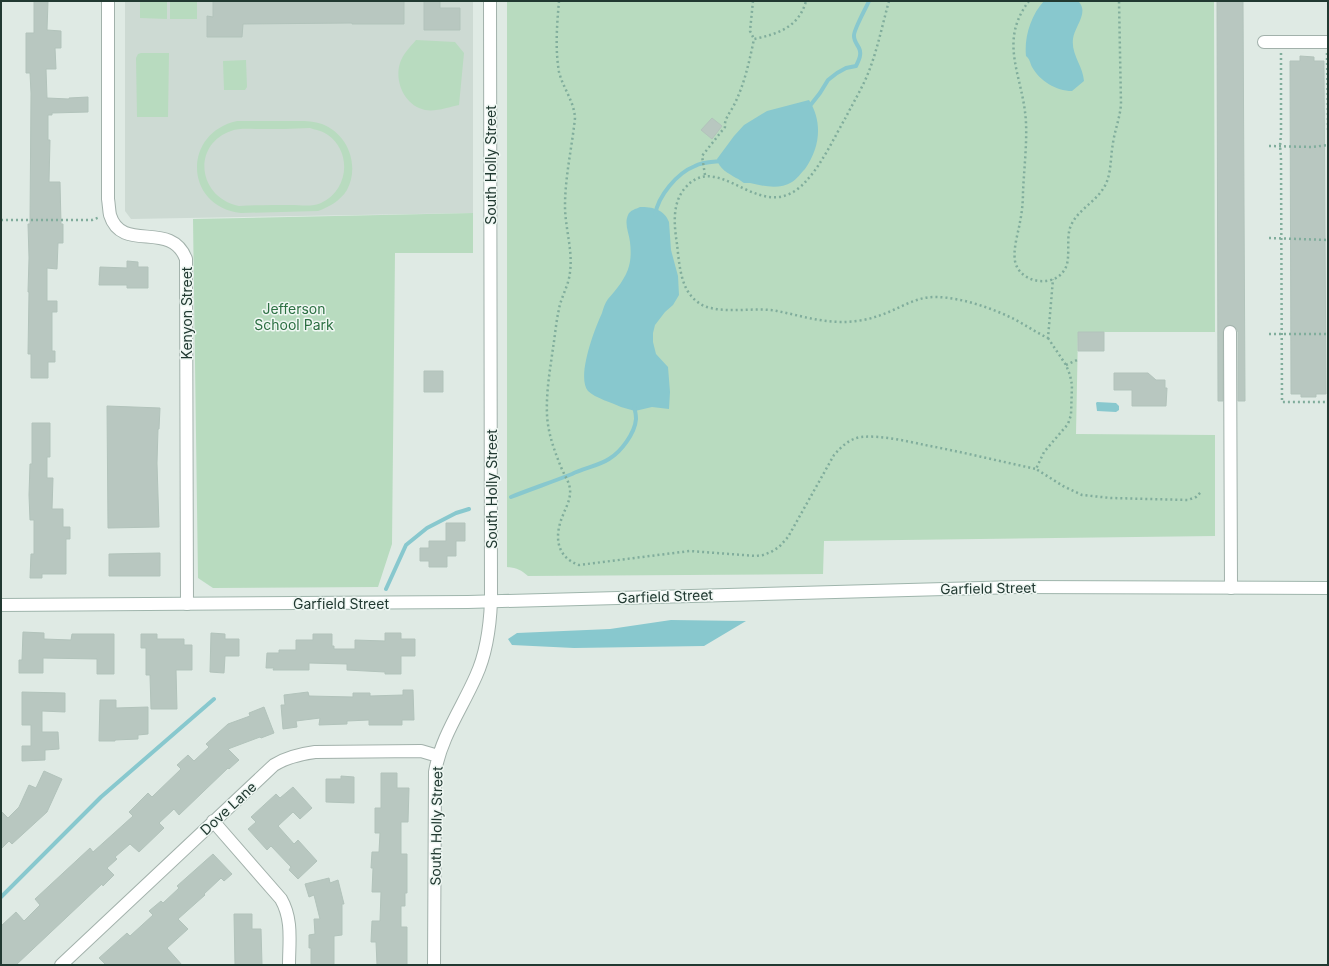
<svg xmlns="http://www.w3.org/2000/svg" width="1329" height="966" font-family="Inter,sans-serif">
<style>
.built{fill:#cddad3}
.green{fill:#b8dbbf;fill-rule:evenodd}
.water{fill:#88c8ce}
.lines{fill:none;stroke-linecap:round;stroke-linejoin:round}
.stream{stroke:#88c8ce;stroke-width:4}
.building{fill:#b8c7c0;stroke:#b2c3bb}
.minor-casing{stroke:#a2b1ab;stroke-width:14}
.tertiary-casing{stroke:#a2b1ab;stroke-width:14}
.secondary-casing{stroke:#9fb5ac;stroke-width:14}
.path{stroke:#80ad9c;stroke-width:2.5;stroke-dasharray:2 3;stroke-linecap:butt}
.minor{stroke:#fff;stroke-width:12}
.tertiary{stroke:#fff;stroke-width:12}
.secondary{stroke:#fff;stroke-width:12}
.labels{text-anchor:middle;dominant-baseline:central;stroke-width:3;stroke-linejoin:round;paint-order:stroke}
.street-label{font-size:14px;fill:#213931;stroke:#eff7f3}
.park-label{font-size:14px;fill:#2c6f42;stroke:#eff7f3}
</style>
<rect width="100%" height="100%" fill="#dfeae4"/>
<path class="built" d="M125 1H473V213L131 219 125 211Z"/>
<path class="green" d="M140 1H167V19L140 18Z
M170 1H197V19H170Z
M507 1H1214L1215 332H1078L1076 434 1215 435V536L824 541 823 574 528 576C521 570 517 568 507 567Z
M416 40 455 42 464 53 459 105C449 107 436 112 425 110 405 106 394 82 400 63 403 54 410 47 416 40Z
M141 53H169L168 117H137L136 58 138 54Z
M246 60 247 87 245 90H224L223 61Z
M237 121C254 121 270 121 286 121 298 121 311 120 322 124 348 134 360 165 347 190 340 201 329 207 318 211L241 213C184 207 182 133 237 121ZM310 128C316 130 323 131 328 135 352 152 349 190 321 203 313 207 300 205 291 205 273 205 256 205 239 206 198 198 191 145 231 131 239 128 249 129 258 129 276 129 293 129 310 128Z
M473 213V253H395L392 544 378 587 213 588 198 578 193 219Z"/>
<path class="water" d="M1044 1H1078C1090 12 1074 27 1073 39 1071 54 1083 66 1084 81L1072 91C1056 91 1040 81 1032 67 1030 63 1030 59 1026 56 1024 37 1031 15 1044 1Z
M809 100C823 122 820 148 805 169 801 173 797 179 792 182 779 190 763 186 750 183 748 183 746 183 744 183 742 182 739 179 736 178 728 173 719 169 717 159L734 136 744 125 767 111Z
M640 207C652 207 664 209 669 222L671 250 678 276 679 295 673 305 665 312 655 325 653 333V342L656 354 668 367 670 392 669 409 652 407 635 411 621 407C613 403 595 398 588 391 576 377 595 328 602 313 603 309 605 303 608 299 616 290 626 278 629 266 631 259 631 250 630 242 629 233 624 224 628 215 630 210 636 209 640 207Z
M1097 402 1116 403 1119 406V410L1116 412 1097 411 1096 403Z
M671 620 746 621 704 646 574 648 512 645 508 639 517 633 610 629Z"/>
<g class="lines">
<path class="stream" d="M809 107 820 93 828 80 837 73 846 68 856 66C859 60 862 54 859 48 857 44 854 41 854 36 853 31 866 8 869 1
M655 215C658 196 677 173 695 166 702 162 714 162 722 161
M511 497C531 489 552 482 572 474 584 468 598 466 609 459 621 452 635 433 636 419 636 415 635 410 634 406
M386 589 406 545 427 528 456 513 469 509
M1 897 101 797 214 699"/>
</g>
<path class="building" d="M34 1H48L47 30 61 31V48H55L56 69H46L47 98 69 99V98L88 97V112L52 113V115H48V140H50L49 182H60L61 224H63V243H58L57 269 47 268V301H57V312H52V351H55V362H48V378H31V354H28L29 292H28L29 258 28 224H30L31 93 30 73H26V33H34Z
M213 1H404V24H352V23L243 24 242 37H207V16L213 17Z
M424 1H440V8H460V30H424Z
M1217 1H1243L1245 401H1238V332L1236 328 1230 325 1226 326 1223 332V401H1218Z
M1300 56 1314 57V61H1324L1326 394H1316V397H1301V394H1291L1290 61H1300Z
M712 118 722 126 712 139 701 130Z
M127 261 138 262V267H148V288H127V285H99L100 267 127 268Z
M1078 332H1104V351H1078Z
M424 371H443V392H424Z
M1114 373H1148L1156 380H1165V388H1167L1166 406H1132V390H1114Z
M107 406 160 408 159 429H158L157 463 159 527 108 528Z
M32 423H50V457H47V478H53L52 509H63V527H70V539H66V574H42V578H30L31 554H34V520H30L29 495 30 464H32Z
M446 523H465V541H456V556H447V567H429V561H420V548H429V541H446Z
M160 553V576H109V554Z
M23 632 44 633V639L71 640 72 634H114V674H97V659L43 658V673H19V660H22Z
M211 633 225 634V639H239V656H225L224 673 210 672Z
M385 633H401V639H415V656H401V674H385V672L347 670V664L309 663V670H273L274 668H266L267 653H279V650H296V640H313V634H332V646H334V649H355V640L385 641Z
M141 634H157V639H184V645H192V670H176L177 709H151L150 675H146V648H141Z
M403 690H413L414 720H402V725H369V720L347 721V724L319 725 320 718 296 721 297 727 283 729 281 705H285L284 695 308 692 309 696 353 697V693H370V696L403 695Z
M22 692 65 693V712L42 711V732H58L59 749 45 750V760L22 761V746H31V725H22Z
M100 700H116V708L148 707V734L138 735V739L115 740V741H99Z
M264 707 274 733 261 738 260 737 228 749 239 760 229 769 228 768 179 815 174 809 159 823 164 828 139 852 130 844 115 857 117 859 107 868 114 875 103 886 102 884 16 965H1V926L16 912 24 921 40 905 35 899 90 848 93 852 133 816 129 812 148 793 152 797 181 769 177 765 188 755 194 761 209 747 206 744 228 724 250 716 249 713Z
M44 771 62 779 47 812 12 844 9 841 1 849V811L8 818 19 807 29 785 36 788Z
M381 773H397V788H409L408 822H401V854H407V893H405V906H401V927H407V965H377L376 942H371L372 921H380L381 892H372L373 868H371L372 852H379L380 833H375V808H381Z
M341 776 354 777V803L326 802V779H341Z
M293 787 312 808 300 819 293 812 278 826 294 844 298 840 317 861 298 879 289 870 291 867 271 846 267 850 248 829 256 822 251 817 276 794 280 798Z
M213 854 232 874 224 881 221 878 204 894 205 895 178 919 188 929 167 948 182 965H106L99 958 127 933 130 936 153 915 149 911 161 901 163 903 179 888 177 886Z
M329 878 330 883 338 880 344 904H342V935L334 936V965H311V948H309V935L315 934 314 919H320L314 895 309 897 305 884Z
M234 914H252V929H261L262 965H235Z"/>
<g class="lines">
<defs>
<path id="minor" d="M108 1V199C109 205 109 210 110 215 122 254 171 219 186 259L187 604
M1264 42H1328
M1230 332 1231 588
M213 821 281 899C293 920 289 942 289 965
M61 965 274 765C287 757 300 754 315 752L421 751 438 756
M434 965 435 772C441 737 462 708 476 676 487 652 490 627 491 601"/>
<path id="tertiary" d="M490 1 491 601"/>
<path id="secondary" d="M1 605 468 602 1018 587 1328 588"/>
</defs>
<use href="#minor" class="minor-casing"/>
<use href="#tertiary" class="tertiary-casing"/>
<use href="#secondary" class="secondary-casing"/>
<path class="path" d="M559 1C557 24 555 49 559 72 563 88 574 101 575 118 572 147 565 177 565 206 565 228 573 250 570 272 569 285 561 297 559 309 556 322 555 336 553 348 550 370 546 392 547 415 548 433 554 450 561 467 564 475 569 481 570 489 571 499 566 507 563 515 554 536 556 557 579 565L690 551 756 556 763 555 771 552 779 547 788 537 834 455C842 446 849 439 861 437 881 435 906 441 925 445 962 452 999 461 1036 469
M753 1 750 31 754 39
M889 1C882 26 877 52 867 76 861 90 853 103 846 117 835 136 822 164 807 180 802 186 795 192 787 195 750 209 715 153 685 188 672 203 674 225 677 244 679 261 680 285 693 298 698 303 704 307 711 308 732 313 755 307 777 311 798 315 819 322 842 322 854 322 867 320 878 316 898 310 915 296 937 297 963 298 992 308 1016 320 1027 326 1037 333 1048 338L1053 279
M1029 1C997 43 1024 77 1026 123 1027 144 1024 170 1023 192 1023 202 1022 212 1020 222 1018 234 1013 248 1015 261 1019 283 1054 289 1065 269 1071 259 1066 240 1070 228 1076 211 1093 204 1103 189 1112 176 1110 158 1113 143 1115 129 1120 118 1121 104L1119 1
M1281 53V134L1280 146 1281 157 1282 402H1328
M1327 53 1328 132
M1269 146 1312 147 1328 145
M705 175 702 156 725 127C724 120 729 114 733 107 744 86 749 63 754 39 778 34 799 27 806 1
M1 220H92L100 217
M1269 238 1328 240
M1269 334H1328
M1048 338 1066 365 1070 375 1072 385 1071 415 1068 424 1044 452 1036 469 1063 486 1082 495 1111 498 1188 500 1196 497 1201 492
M1066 365 1077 360"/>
<use href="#minor" class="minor"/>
<use href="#tertiary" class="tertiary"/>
<use href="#secondary" class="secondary"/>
</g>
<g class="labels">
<g class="street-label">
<text transform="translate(490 165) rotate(-90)">South Holly Street</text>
<text transform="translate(186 313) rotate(-90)">Kenyon Street</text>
<text transform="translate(491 489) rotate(-90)">South Holly Street</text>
<text transform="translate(988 588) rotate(-1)">Garfield Street</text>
<text transform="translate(665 596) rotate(-2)">Garfield Street</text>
<text x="341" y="603">Garfield Street</text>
<text transform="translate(228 808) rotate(-43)">Dove Lane</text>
<text transform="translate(436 826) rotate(-89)">South Holly Street</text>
</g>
<g class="park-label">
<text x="294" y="308">Jefferson<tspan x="294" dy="16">School Park</tspan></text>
</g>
</g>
<rect width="1329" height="966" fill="none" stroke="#213931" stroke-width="4"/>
</svg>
